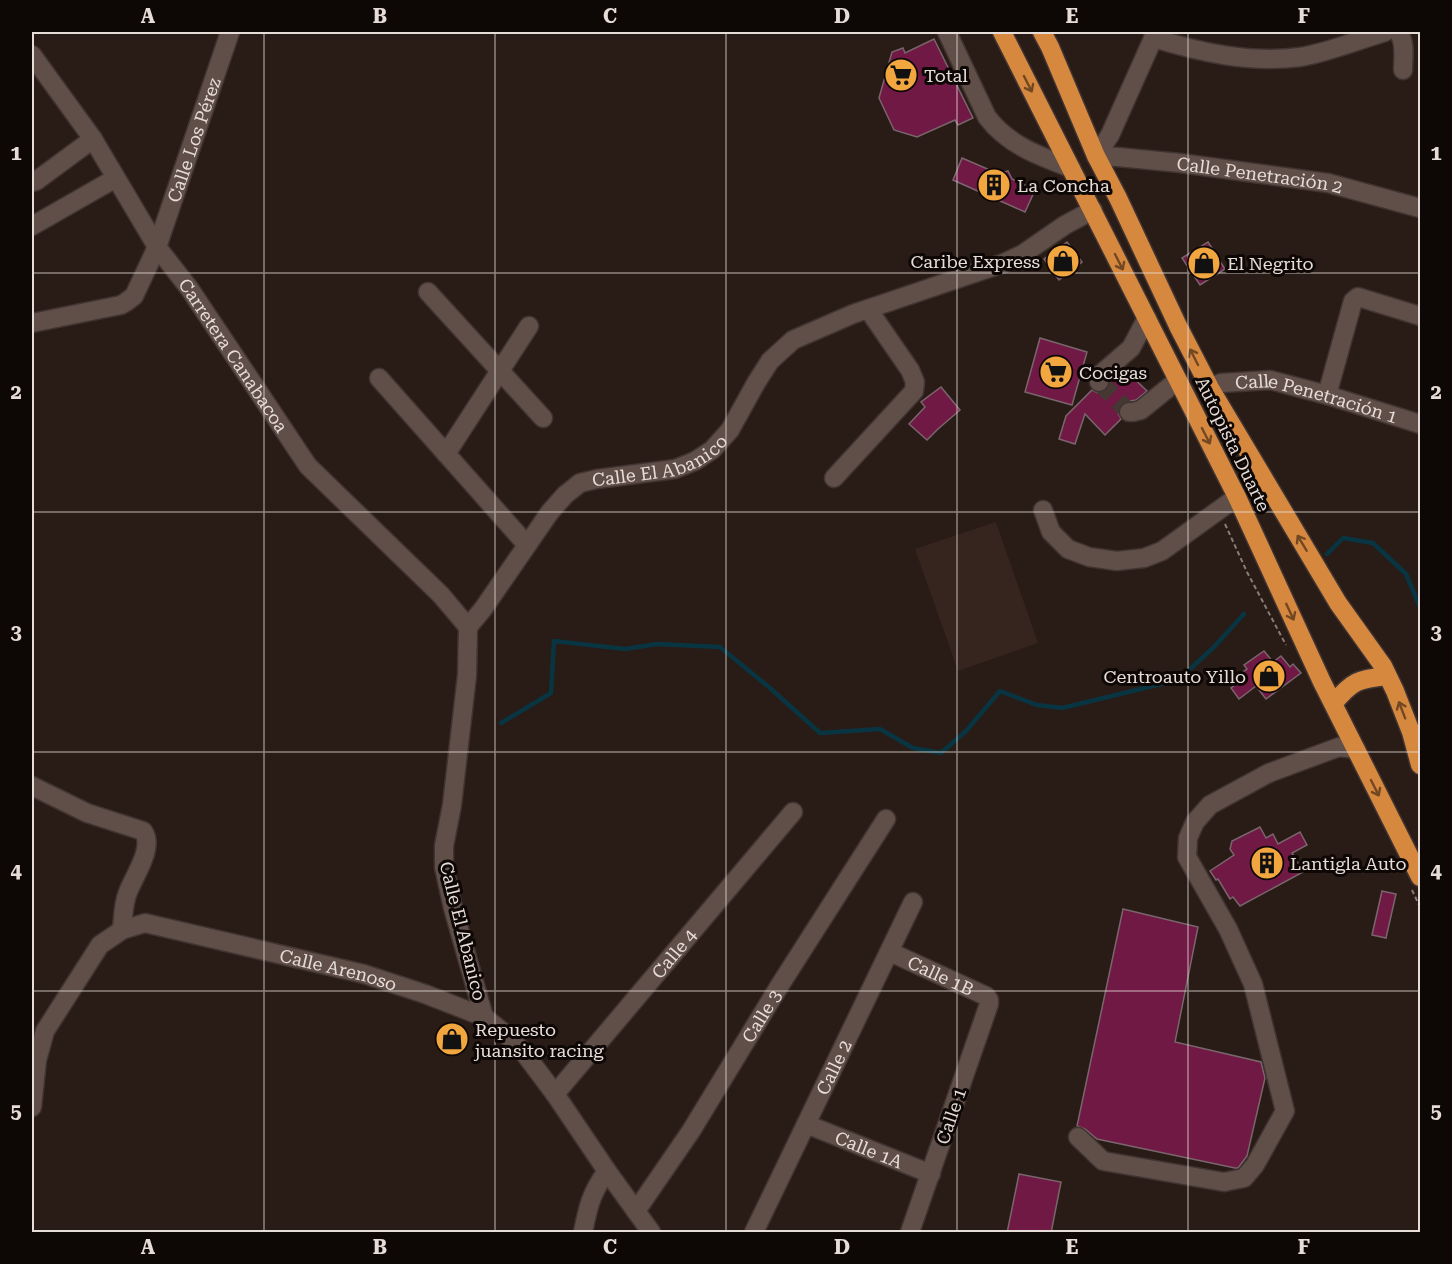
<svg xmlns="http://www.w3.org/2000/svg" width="1452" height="1264" font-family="'Roboto Serif',serif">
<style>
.commercial{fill:#36251e}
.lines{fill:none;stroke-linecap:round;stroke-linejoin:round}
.stream{stroke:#093542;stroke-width:4.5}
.building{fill:#701944;stroke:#79666d;stroke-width:1.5}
.minor-tunnel{stroke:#453832;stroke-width:18;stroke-dasharray:18 9;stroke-linecap:butt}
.minor-casing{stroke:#403432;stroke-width:21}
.highway-casing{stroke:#403432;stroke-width:21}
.path{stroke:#897d78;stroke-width:2;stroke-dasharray:4.5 3;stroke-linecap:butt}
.minor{stroke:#604f48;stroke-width:18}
.highway{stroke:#d7883f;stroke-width:18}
.oneway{stroke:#724822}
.grid{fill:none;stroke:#e6dcd8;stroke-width:1.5;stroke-opacity:0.55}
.labels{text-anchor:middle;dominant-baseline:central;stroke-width:6;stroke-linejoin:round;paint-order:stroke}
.poi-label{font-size:18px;fill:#e6dcd8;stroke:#0d0705;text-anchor:start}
.street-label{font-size:18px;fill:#e6dcd8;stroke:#0d0705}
.neatline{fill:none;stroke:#e6dcd8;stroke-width:2}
.grid-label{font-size:20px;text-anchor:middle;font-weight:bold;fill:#e6dcd8}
</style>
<rect width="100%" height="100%" fill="#291b15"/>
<path class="commercial" d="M996 522 1038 643 958 671 915 549Z"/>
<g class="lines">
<path class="stream" d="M1327 554 1343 538 1373 543 1406 574 1420 607
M501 723 551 693 554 641 625 649 657 644 720 647 770 688 820 733 880 729 913 748 941 753 966 731 1000 691 1037 705 1062 708 1178 680 1213 648 1244 614"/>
</g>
<path class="building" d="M934 39 973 118 958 125 955 120 917 137 894 130 879 98 892 52 903 48 905 53Z
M962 158 999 174 1008 171 1012 179 1035 190 1025 212 953 180Z
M1067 242 1082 262 1059 280 1044 259Z
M1208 242 1225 269 1200 285 1182 258Z
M1040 338 1087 352 1072 405 1025 392Z
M1124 369 1147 391 1136 400 1124 402 1120 406 1118 413 1121 419 1105 435 1085 414 1075 444 1059 439 1066 416 1092 390 1098 393 1105 391 1109 387 1110 381Z
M941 387 960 410 938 429 927 440 909 424 925 407 921 402Z
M1264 651 1273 662 1281 656 1290 667 1293 664 1301 673 1266 699 1256 686 1239 699 1231 688 1244 679 1240 674 1247 669 1244 665Z
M1260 827 1266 838 1273 834 1278 844 1300 832 1307 845 1292 853 1303 872 1240 906 1233 897 1230 899 1218 879 1216 880 1210 871 1234 855 1230 849 1232 841Z
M1382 891 1396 894 1386 938 1372 935Z
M1123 909 1198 927 1175 1042 1261 1062 1265 1078 1247 1156 1238 1168H1235L1097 1139 1085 1129 1077 1126Z
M1019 1174 1061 1182 1051 1233H1007Z"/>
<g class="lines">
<path class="minor-tunnel" d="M1099 382 1129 412"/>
<defs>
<g id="minor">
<path d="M947 32 987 117C1008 145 1039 156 1071 168"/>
<path d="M1398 32C1406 41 1403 58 1403 70"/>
<path d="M1153 38C1199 52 1251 64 1300 57 1327 53 1358 40 1385 32"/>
<path id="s1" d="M32 55 93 139 157 247 189 288 308 466 441 595 468 627"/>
<path id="s2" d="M1096 156 1118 157 1180 163 1328 183 1420 208"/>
<path d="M1096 156 1110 135 1156 32"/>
<path d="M32 182 36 181 93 139"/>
<path d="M32 226 116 178"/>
<path d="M428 292 543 418"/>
<path id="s3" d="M32 323 121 305 126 302 134 296 157 247 230 32"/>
<path d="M379 378 527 545"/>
<path d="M1099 382V377L1101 374 1131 348 1147 318"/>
<path id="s4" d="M1210 388 1221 383 1270 380 1327 395 1420 424"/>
<path d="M1327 395 1353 301 1358 297 1420 316"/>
<path d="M1129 412H1133L1141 410 1178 380"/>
<path d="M446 454 529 326"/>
<path d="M834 478 914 391 915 382 910 370 868 309"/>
<path d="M1043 510 1051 532 1068 549 1089 557 1117 561 1144 558 1162 551 1237 497"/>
<path d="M32 786 87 813 143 831C155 847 134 876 128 892 123 904 123 918 122 930"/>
<path id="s5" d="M890 952 986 996 989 1000V1004L910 1232"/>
<path id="s6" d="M484 1017 453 908 444 867V846L452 805 467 675 468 627 483 609 550 512 565 495 580 483 597 479 675 469 695 461 712 450 730 430 756 383 770 361 793 340 853 314 1004 263 1023 254 1065 225 1093 210"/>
<path id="s7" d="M555 1094 793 812"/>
<path id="s8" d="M32 1107 37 1060 45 1031 100 945 122 930 145 923 364 974 425 994 484 1017 508 1036 525 1054 555 1094 607 1171 651 1232"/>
<path id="s9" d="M806 1124 931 1174"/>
<path d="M1078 1137 1103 1161 1224 1182 1244 1178 1255 1165 1285 1111 1253 984 1228 929 1187 857 1188 838 1195 822 1210 805 1269 773 1339 747 1356 749"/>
<path id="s10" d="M636 1211 691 1131 780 985 886 819"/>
<path d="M583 1232C588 1207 591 1193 607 1171"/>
<path id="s11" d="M754 1232 913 902"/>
</g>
<path id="highway" d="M1002 32 1237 497 1322 682 1420 877
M1042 32 1050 47 1096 156 1118 198 1178 326 1210 388 1338 603 1383 666 1395 691 1411 732 1420 765
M1333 704C1352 681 1358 679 1387 676"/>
</defs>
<use href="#minor" class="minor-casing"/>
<use href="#highway" class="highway-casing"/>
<path class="path" d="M1225 524 1247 572 1286 645
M1412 890 1420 907"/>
<use href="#minor" class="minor"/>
<use href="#highway" class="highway"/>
</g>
<defs><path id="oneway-shaft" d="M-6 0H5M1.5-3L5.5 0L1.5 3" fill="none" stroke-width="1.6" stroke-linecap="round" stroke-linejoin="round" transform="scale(1.5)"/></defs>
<g class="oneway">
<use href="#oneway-shaft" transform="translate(1028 84) rotate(63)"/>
<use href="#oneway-shaft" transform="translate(1119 262) rotate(63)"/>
<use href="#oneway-shaft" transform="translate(1194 357) rotate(-117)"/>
<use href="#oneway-shaft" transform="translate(1206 436) rotate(63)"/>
<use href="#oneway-shaft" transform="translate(1302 543) rotate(-121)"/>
<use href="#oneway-shaft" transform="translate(1290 612) rotate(65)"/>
<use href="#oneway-shaft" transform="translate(1402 710) rotate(-111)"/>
<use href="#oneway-shaft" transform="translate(1375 788) rotate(63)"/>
</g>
<path class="grid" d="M264 32V1232M495 32V1232M726 32V1232M957 32V1232M1188 32V1232M32 273H1420M32 512H1420M32 752H1420M32 991H1420"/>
<defs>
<symbol id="supermarket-disc" viewBox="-11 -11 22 22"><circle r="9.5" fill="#f1a63f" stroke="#0d0705"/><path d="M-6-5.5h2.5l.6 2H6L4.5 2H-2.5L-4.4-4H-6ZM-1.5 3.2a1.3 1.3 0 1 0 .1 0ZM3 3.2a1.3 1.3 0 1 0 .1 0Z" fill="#111"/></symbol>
<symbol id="building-disc" viewBox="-11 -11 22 22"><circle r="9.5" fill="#f1a63f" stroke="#0d0705"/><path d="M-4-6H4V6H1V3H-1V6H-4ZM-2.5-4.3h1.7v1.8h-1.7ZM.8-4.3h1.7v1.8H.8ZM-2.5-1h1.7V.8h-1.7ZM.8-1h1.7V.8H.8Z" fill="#111"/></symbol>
<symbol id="shop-disc" viewBox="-11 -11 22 22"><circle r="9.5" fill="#f1a63f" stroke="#0d0705"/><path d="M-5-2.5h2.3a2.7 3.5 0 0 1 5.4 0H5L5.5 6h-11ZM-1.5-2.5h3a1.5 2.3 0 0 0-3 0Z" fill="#111"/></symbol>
</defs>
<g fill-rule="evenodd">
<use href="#supermarket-disc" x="882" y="56" width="38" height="38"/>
<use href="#building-disc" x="975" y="166" width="38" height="38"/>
<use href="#shop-disc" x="1044" y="242" width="38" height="38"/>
<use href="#shop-disc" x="1185" y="244" width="38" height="38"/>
<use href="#supermarket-disc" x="1037" y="353" width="38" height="38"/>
<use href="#shop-disc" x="1250" y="657" width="38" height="38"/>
<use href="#building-disc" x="1248" y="844" width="38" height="38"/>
<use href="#shop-disc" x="433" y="1020" width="38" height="38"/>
</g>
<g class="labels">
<g class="poi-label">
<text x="924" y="75">Total</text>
<text x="1017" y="185">La Concha</text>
<text x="1040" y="261" text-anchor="end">Caribe Express</text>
<text x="1227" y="263">El Negrito</text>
<text x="1079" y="372">Cocigas</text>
<text x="1246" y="676" text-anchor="end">Centroauto Yillo</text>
<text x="1290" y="863">Lantigla Auto</text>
<text x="475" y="1029">Repuesto<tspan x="475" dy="21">juansito racing</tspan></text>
</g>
<g class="street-label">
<text stroke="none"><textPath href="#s3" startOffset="274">Calle Los Pérez</textPath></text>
<text stroke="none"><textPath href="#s2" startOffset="165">Calle Penetración 2</textPath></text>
<text stroke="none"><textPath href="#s1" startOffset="362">Carretera Canabacoa</textPath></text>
<text stroke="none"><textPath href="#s4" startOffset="110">Calle Penetración 1</textPath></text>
<text transform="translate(1233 444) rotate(64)">Autopista Duarte</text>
<text stroke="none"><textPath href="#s6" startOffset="664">Calle El Abanico</textPath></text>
<text transform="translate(463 931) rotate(76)">Calle El Abanico</text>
<text stroke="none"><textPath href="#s7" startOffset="184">Calle 4</textPath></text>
<text stroke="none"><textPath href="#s8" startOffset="429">Calle Arenoso</textPath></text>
<text stroke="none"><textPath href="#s5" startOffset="56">Calle 1B</textPath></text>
<text stroke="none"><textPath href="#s10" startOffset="232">Calle 3</textPath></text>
<text stroke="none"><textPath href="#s11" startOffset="183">Calle 2</textPath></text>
<text transform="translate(951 1116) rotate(-71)">Calle 1</text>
<text stroke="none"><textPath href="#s9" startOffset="68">Calle 1A</textPath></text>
</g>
</g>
<rect width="1452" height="1264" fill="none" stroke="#0d0705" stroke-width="66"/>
<rect x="33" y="33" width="1386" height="1198" class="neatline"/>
<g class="grid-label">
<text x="148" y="23">A</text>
<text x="380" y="23">B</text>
<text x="610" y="23">C</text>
<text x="842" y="23">D</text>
<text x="1072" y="23">E</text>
<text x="1304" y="23">F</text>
<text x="16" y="160">1</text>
<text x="1436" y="160">1</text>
<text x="16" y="399">2</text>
<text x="1436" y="399">2</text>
<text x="16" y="639">3</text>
<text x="1436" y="639">3</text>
<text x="16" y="878">4</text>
<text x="1436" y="878">4</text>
<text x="16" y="1118">5</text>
<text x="1436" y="1118">5</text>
<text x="148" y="1254">A</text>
<text x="380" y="1254">B</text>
<text x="610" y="1254">C</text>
<text x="842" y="1254">D</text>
<text x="1072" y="1254">E</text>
<text x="1304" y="1254">F</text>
</g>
</svg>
